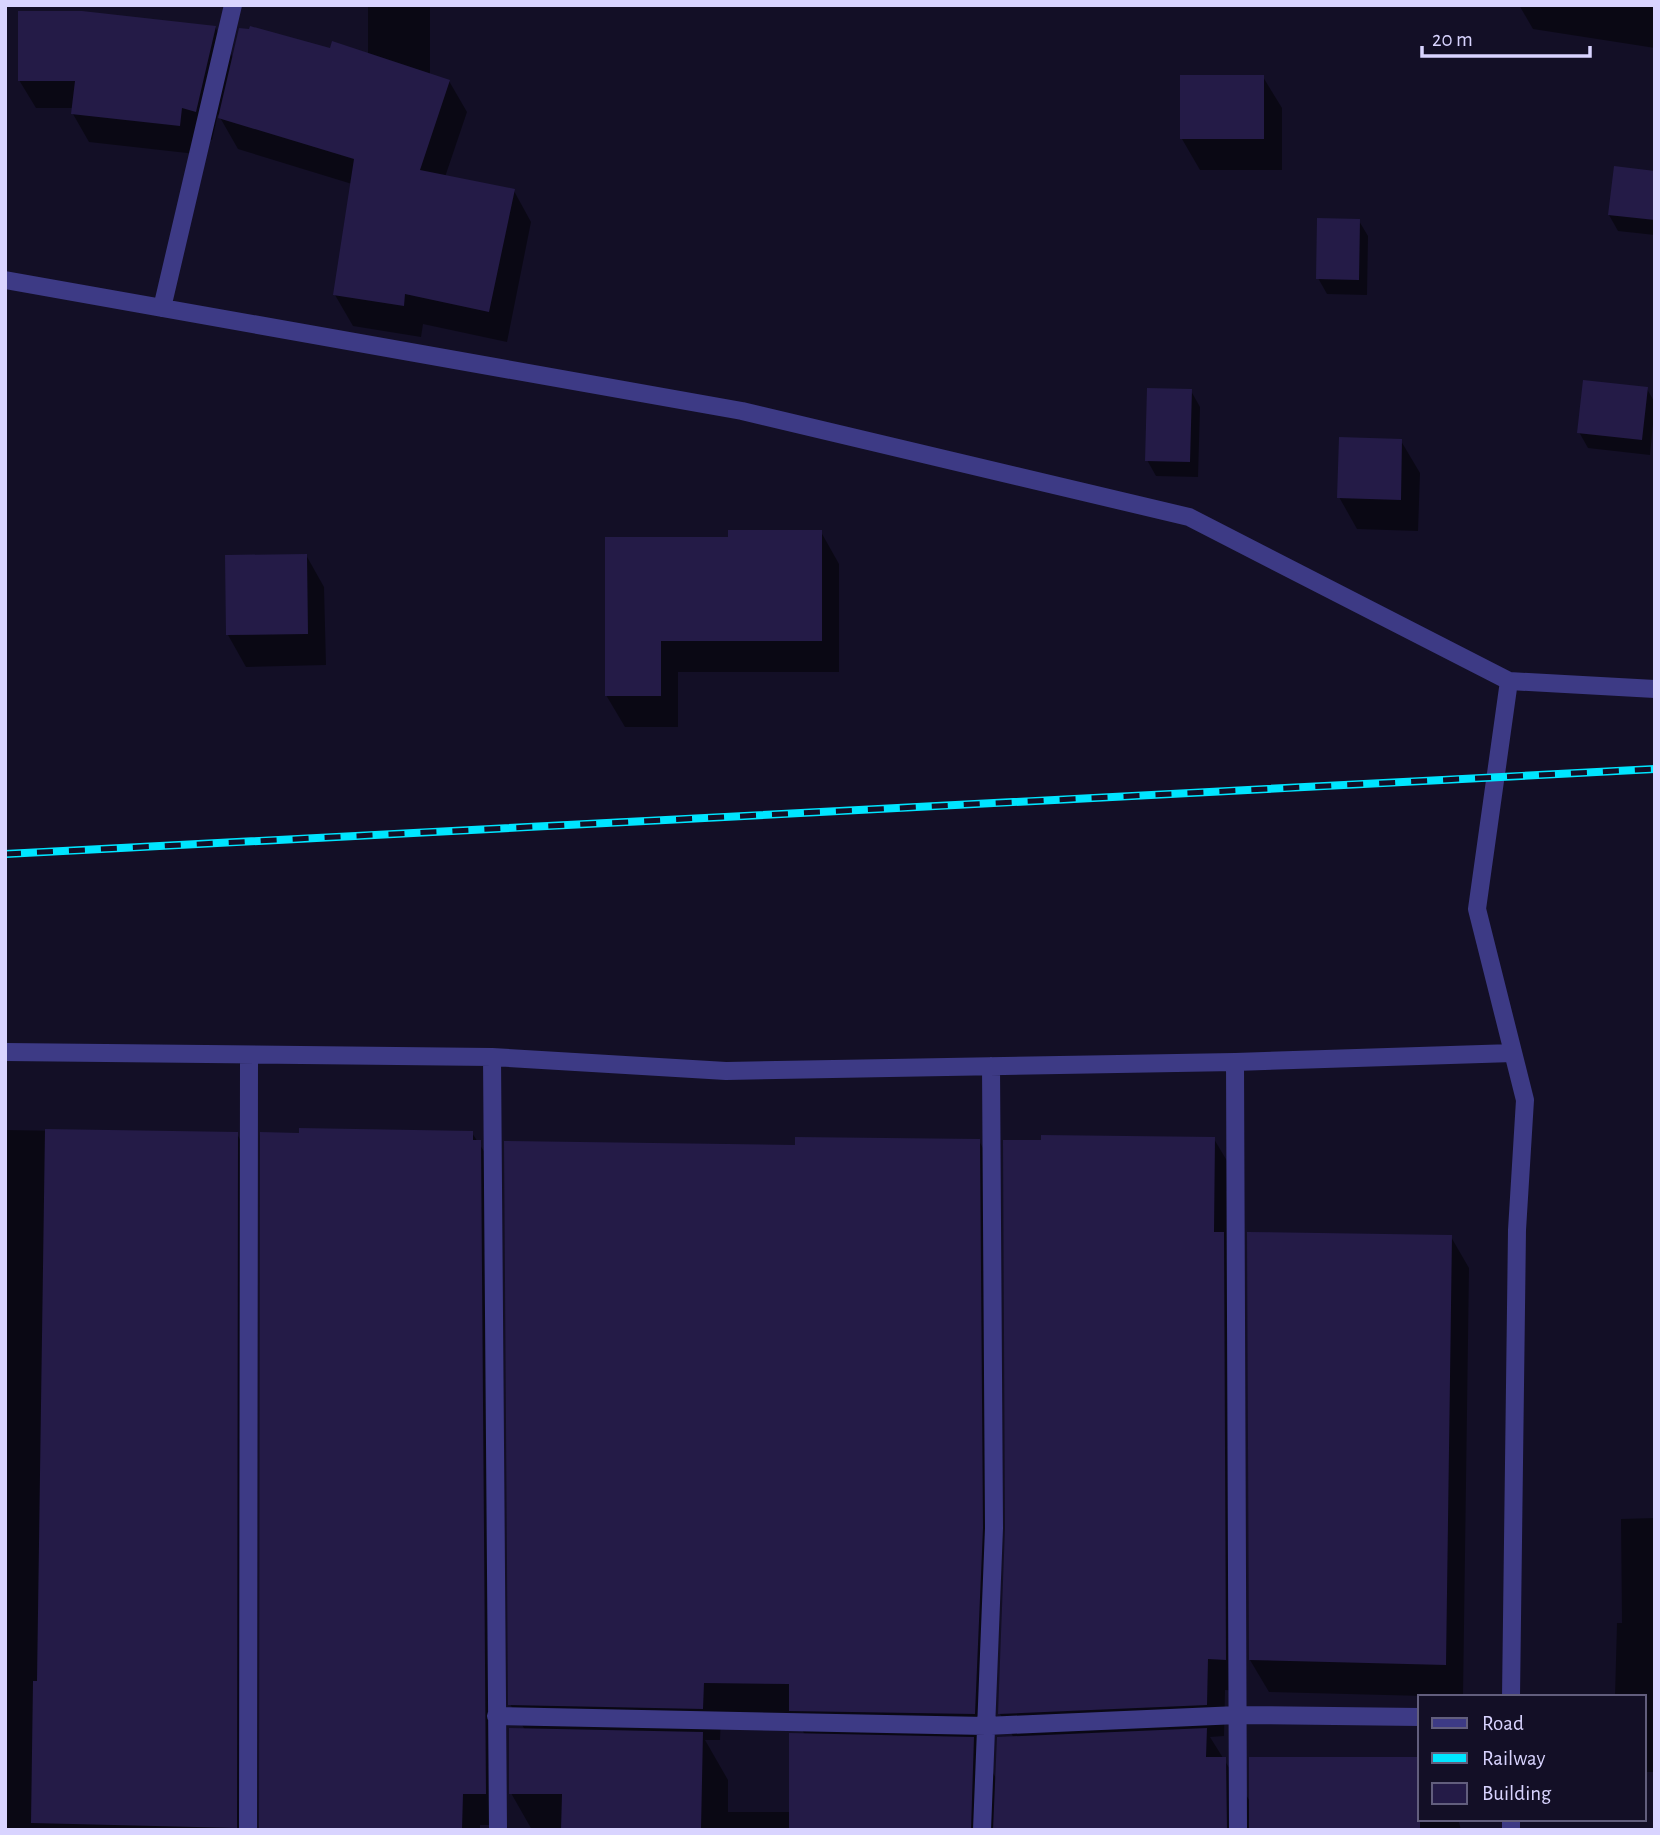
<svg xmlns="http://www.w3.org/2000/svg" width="1660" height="1835" font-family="'Alegreya Sans',sans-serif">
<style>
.shadow{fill:#0007;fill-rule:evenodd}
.building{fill:#241b47}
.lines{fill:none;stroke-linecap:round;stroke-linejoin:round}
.street{stroke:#3d3a85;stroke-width:18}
.rail-casing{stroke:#00e5ff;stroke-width:8}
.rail{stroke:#130f26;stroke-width:5;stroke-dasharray:16;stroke-linecap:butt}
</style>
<rect width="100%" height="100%" fill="#130f26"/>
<path class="shadow" d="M368 5H430V75L449 81 467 112 445 177 514 191 531 222 507 342 423 324 421 337 353 326 335 295 352 184 238 149 218 114 212 140 198 135 196 154 89 142 73 114V108H36L19 80 215 27 234 59 331 51 368 55Z
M1519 5H1655V48L1533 29Z
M1263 77 1282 108V170H1200L1182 139Z
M1655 172V235L1618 231 1609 215Z
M1359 221 1368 236 1367 295 1327 294 1318 278Z
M1647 389 1655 403 1650 455 1588 448 1579 432Z
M1191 391 1200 407 1198 477 1156 476 1147 460Z
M1401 441 1420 473 1418 531 1357 529 1339 497Z
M821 532 839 564V672H678V727H625L606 695 730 539Z
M306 555 324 587 326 665 246 667 228 635 226 556Z
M5 1130 237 1134 255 1166 254 1830H5Z
M472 1133 499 1174 504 1825H480V1830H262Z
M1214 1139 1233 1171 1243 1691 1225 1690 1224 1736 1210 1737 1251 1803V1759H1420V1819H1458L1461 1830H532L511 1793 525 1730 510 1704 797 1147 979 1141 997 1173 1000 1561 977 1745 997 1780 1014 1738 1000 1714ZM721 1714 794 1715 805 1735 791 1812H728V1780L705 1740H720Z
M1451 1237 1469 1268 1463 1697 1269 1692 1250 1660Z
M1655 1518V1772H1644V1697H1615L1617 1623H1622L1621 1519Z"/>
<path class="building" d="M18 11H82L216 26 196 112 182 108 180 126 71 114 75 81H18Z
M250 26 330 48 332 41 450 80 420 170 515 189 489 312 405 294 404 306 333 295 354 159 218 118 239 28 249 29Z
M1180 75H1264V139H1180Z
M1614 166 1655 171V220L1608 215Z
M1317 218 1360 219 1359 280 1316 279Z
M1583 380 1648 387 1642 440 1577 433Z
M1147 388 1192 389 1190 462 1145 461Z
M1339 437 1402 439 1401 500 1337 498Z
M728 530H822V641H661V696H605V537H728Z
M307 554 308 634 226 635 225 555Z
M299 1128 473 1131V1140H481L486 1794H463L462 1830 259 1828 260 1132 299 1133Z
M45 1129 238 1132 237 1828 31 1823 33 1681H37Z
M1041 1135 1215 1137 1214 1232H1224L1226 1660 1208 1659 1207 1705 998 1714 1005 1528 1003 1140H1041Z
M795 1137 980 1139 983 1528 975 1714 789 1711V1684L704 1683 703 1709 508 1705 504 1141 795 1145Z
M1247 1232 1452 1235 1446 1665 1249 1660Z
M509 1728 703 1732 701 1830H561L562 1794H509Z
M1207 1728 1206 1757H1226L1227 1830H993L997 1737Z
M789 1733 974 1737 971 1830H789Z
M1249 1757H1420V1830H1249Z"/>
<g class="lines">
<path class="street" d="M5 280 742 411 1189 517 1509 681 1477 909 1525 1100 1517 1230 1511 1697
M162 308 233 5
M1509 681 1655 689
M5 1052 492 1057 726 1071 1235 1062 1513 1053
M492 1057 498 1830
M1235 1062 1238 1830
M496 1716 986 1726 1238 1715 1420 1717
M1511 1819V1830
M248 1830 249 1057
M982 1830 994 1528 991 1066"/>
<defs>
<path id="rail" d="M5 854 1655 769"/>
</defs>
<use href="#rail" class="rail-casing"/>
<use href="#rail" class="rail"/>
</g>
<rect width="1660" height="1835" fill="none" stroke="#d9d4ff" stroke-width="14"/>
<rect x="1418" y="1695" width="228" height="126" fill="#130f26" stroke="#625e7d" stroke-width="2"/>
<rect x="1432" y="1718" width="35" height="10" fill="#3d3a85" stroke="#625e7d" stroke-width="2"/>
<text x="1482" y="1730" font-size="21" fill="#d9d4ff">Road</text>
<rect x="1432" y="1753" width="35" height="10" fill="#00e5ff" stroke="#625e7d" stroke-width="2"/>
<text x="1482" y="1765" font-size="21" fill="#d9d4ff">Railway</text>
<rect x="1432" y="1783" width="35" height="21" fill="#241b47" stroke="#625e7d" stroke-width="2"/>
<text x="1482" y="1800" font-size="21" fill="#d9d4ff">Building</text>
<path d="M1422 46v10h168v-10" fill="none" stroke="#d9d4ff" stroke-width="3.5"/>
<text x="1432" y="46" font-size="21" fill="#d9d4ff" stroke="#130f26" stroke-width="5" paint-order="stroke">20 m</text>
</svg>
